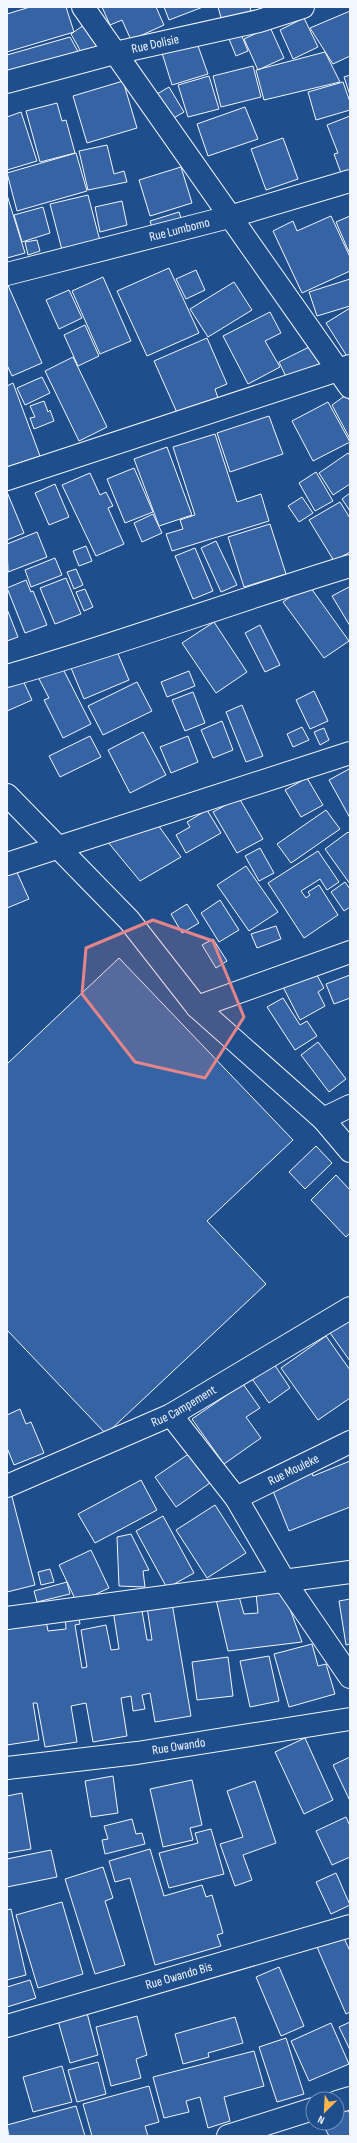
<svg xmlns="http://www.w3.org/2000/svg" width="357" height="2143" font-family="'Sofia Sans Condensed',sans-serif">
<style>
.building{fill:#3563a3;stroke:#f2f6ff}
.lines{fill:none;stroke-linecap:round;stroke-linejoin:round}
.minor-casing{stroke:#f2f6ff;stroke-width:24}
.minor{stroke:#1f4e8c;stroke-width:22}
.marked{fill:#e38589;fill-opacity:0.2;stroke:#e38589;stroke-width:3;stroke-linejoin:round}
.labels{text-anchor:middle;dominant-baseline:central;stroke-width:3;stroke-linejoin:round;paint-order:stroke}
.street-label{font-size:13px;fill:#f2f6ff;stroke:#1f4e8c}
</style>
<rect width="100%" height="100%" fill="#1f4e8c"/>
<path class="building" d="M30 7H66L74 32 7 52V14Z
M102 7H156L164 25 131 40 122 20 110 25Z
M164 7H203L169 20Z
M218 7H250L251 11 222 21Z
M350 11V56L333 64 310 28Z
M304 18 318 47 293 59 280 30Z
M84 25 101 52 85 59 71 34Z
M270 27 284 58 258 70 244 39Z
M241 34 248 51 236 56 229 39Z
M70 37 82 59 7 73V55Z
M197 43 208 74 172 85 162 53Z
M325 52 340 82 264 100 256 70Z
M253 66 261 97 221 107 213 76Z
M350 75V95L344 77Z
M209 76 219 109 188 117 178 85Z
M123 81 137 128 87 143 73 96Z
M343 82 350 102V110L316 120 308 92Z
M169 87 184 112 172 119 157 94Z
M57 103 62 121 66 120 75 153 40 162 26 111Z
M245 107 258 139 208 156 197 124Z
M21 112 37 161 7 170V117Z
M350 116V170L341 173 334 154 338 153 327 125Z
M283 138 298 179 266 190 251 149Z
M107 145 114 174 124 171 127 182 88 190 79 151Z
M76 153 87 191 17 211 7 173Z
M181 167 192 203 150 216 139 180Z
M7 195 25 253 7 258Z
M88 195 100 241 62 250 50 204Z
M122 201 127 225 100 232 95 207Z
M43 207 50 233 22 242 14 215Z
M179 212 183 224 154 233 150 221Z
M331 216 350 257V271L302 293 273 231 293 221 297 231Z
M350 216V251L349 252 336 222Z
M37 240 40 251 28 255 25 242Z
M169 268 199 333 147 356 117 291Z
M196 270 205 290 186 299 176 279Z
M103 277 131 341 100 354 72 291Z
M350 279V306L317 316 309 292Z
M234 282 252 310 208 337 190 309Z
M7 283 42 363 12 376 7 365Z
M69 290 82 318 59 329 46 300Z
M350 308V361L326 323Z
M270 312 281 333 265 341 280 367 248 384 223 336Z
M85 325 99 356 78 366 64 335Z
M207 338 227 384 215 389 218 398 178 415 154 361Z
M311 346 323 369 290 385 279 362Z
M73 357 107 427 79 441 45 371Z
M42 377 50 393 25 405 17 388Z
M13 383 40 456 7 467V386Z
M346 395 350 401V439L332 405Z
M44 401 48 412 50 410 54 421 34 429 30 418 35 417 30 406Z
M328 402 350 442 313 461 292 421Z
M269 416 283 454 230 472 217 433Z
M215 434 237 502 261 494 269 521 172 551 166 534 183 529 180 520 195 515 173 447Z
M167 447 192 515 159 526 134 459Z
M348 453 350 456V484L333 495 319 473Z
M134 468 153 512 125 523 107 479Z
M316 472 333 501 315 511 299 483Z
M90 473 100 495 106 492 113 506 108 508 124 544 96 556 62 485Z
M55 484 69 517 49 525 35 493Z
M7 492 24 533 7 540Z
M350 493V511L342 499Z
M302 497 313 513 299 522 288 506Z
M340 502 350 518V552L334 561 309 520Z
M153 514 162 533 142 542 134 523Z
M270 524 286 574 244 587 228 537Z
M37 532 47 557 8 572 7 544Z
M216 541 237 585 221 592 201 548Z
M86 546 92 561 79 566 73 551Z
M195 548 213 591 193 599 175 556Z
M55 558 62 575 31 587 25 570Z
M76 569 83 585 74 589 67 572Z
M66 578 81 614 55 624 40 588Z
M26 580 31 592 33 591 47 625 25 633 7 588Z
M308 584 349 641 324 658 283 602Z
M349 587 350 589V626L332 596Z
M85 589 93 607 84 611 76 592Z
M7 609 18 637 7 641Z
M214 622 247 672 216 693 182 643Z
M260 625 280 665 265 672 245 633Z
M116 649 129 680 84 699 71 668Z
M60 663 91 724 63 738 44 700 49 698 38 677Z
M189 671 195 686 167 697 161 682Z
M20 674 32 700 7 711V680Z
M137 682 152 711 103 735 88 706Z
M314 691 328 721 310 729 296 700Z
M193 692 205 723 185 731 172 700Z
M242 705 263 756 246 762 226 712Z
M222 721 233 750 213 758 201 730Z
M302 727 309 740 293 747 287 734Z
M324 728 329 740 320 745 314 732Z
M143 732 166 775 130 793 108 750Z
M90 736 101 757 60 777 49 756Z
M188 736 198 762 171 773 160 747Z
M349 769 350 771V818L329 780Z
M307 778 323 805 301 817 285 790Z
M239 798 263 839 237 853 213 812Z
M207 810 221 833 186 853 176 835 190 827 187 822Z
M326 810 340 829 291 863 277 844Z
M158 825 181 857 140 881 107 841Z
M348 832 350 834V884L325 849Z
M260 848 274 873 259 881 245 856Z
M318 851 339 882 327 890 320 879 301 891 306 898 310 895 308 892 319 885 338 915 304 938 268 883Z
M246 866 278 912 249 931 217 885Z
M15 868 29 899 7 908V871Z
M345 882 350 889V907L344 911 331 892Z
M220 900 239 930 219 942 201 913Z
M187 904 199 923 182 933 171 914Z
M276 926 281 939 257 948 251 934Z
M213 939 227 961 216 968 202 945Z
M119 958 293 1140 207 1221 266 1284 106 1434 7 1330V1064Z
M313 968 324 988 318 992 325 1006 300 1020 282 985Z
M350 975V998L334 1004 326 984Z
M283 998 300 1025 307 1021 317 1036 295 1050 267 1007Z
M318 1042 346 1079 329 1092 301 1055Z
M316 1146 332 1163 305 1189 289 1172Z
M336 1175 350 1190V1233L346 1237 311 1200Z
M350 1316V1361L328 1330Z
M326 1336 350 1370V1398L318 1420 281 1368Z
M272 1361 290 1388 269 1403 250 1376Z
M243 1384 260 1408 246 1417 261 1438 224 1464 192 1419Z
M20 1409 26 1424 31 1422 44 1453 14 1465 7 1448V1415Z
M190 1453 210 1483 176 1507 155 1477Z
M350 1461V1507L289 1531 271 1486 310 1467 313 1476Z
M141 1480 157 1510 95 1543 78 1514Z
M11 1493 35 1585 7 1592V1494Z
M215 1505 246 1553 207 1578 176 1530Z
M163 1516 194 1573 167 1588 136 1531Z
M131 1534 149 1570 143 1571 145 1587 119 1586 117 1537Z
M91 1550 109 1588 77 1603 59 1565Z
M50 1569 54 1582 41 1585 38 1572Z
M67 1582 70 1594 37 1602 34 1591Z
M287 1589 290 1609 302 1642 228 1651 215 1595 238 1593 244 1614 258 1613 256 1593Z
M350 1599V1644L346 1645 339 1601Z
M172 1603 191 1716 155 1722 150 1693 142 1695 145 1709 133 1711 131 1696 121 1698 127 1736 93 1742 86 1703 71 1706 77 1742 45 1747 37 1703H33L39 1740 7 1745V1628L46 1621 48 1631 66 1629 65 1615 78 1613 80 1624 75 1625 82 1668 87 1667 81 1630 106 1625 111 1650 119 1649 113 1610 141 1605 147 1640H152L147 1607Z
M312 1644 318 1666 326 1664 335 1694 289 1707 274 1654Z
M269 1656 279 1701 250 1707 240 1661Z
M228 1657 233 1696 197 1700 192 1662Z
M305 1738 333 1800 304 1814 275 1752Z
M350 1757V1801L333 1765Z
M113 1776 118 1813 91 1817 85 1781Z
M192 1780 202 1825 190 1828 193 1840 163 1847 150 1789Z
M255 1781 276 1843 243 1855 252 1880 235 1886 220 1844 243 1837 227 1791Z
M22 1793 31 1849 7 1853V1796Z
M346 1817 350 1826V1857L332 1865 316 1831Z
M132 1819 136 1834 142 1833 145 1844 105 1854 102 1840 108 1839 104 1826Z
M211 1829 224 1874 169 1888 159 1853 198 1843 195 1833Z
M150 1849 164 1896 202 1885 206 1897 212 1895 223 1933 217 1935 221 1946 155 1965 130 1878 115 1882 109 1861Z
M51 1850 57 1877 7 1887V1859Z
M103 1867 113 1898 105 1901 125 1965 95 1974 65 1879Z
M336 1873 350 1905 331 1914 316 1882Z
M62 1902 83 1974 38 1988 16 1915Z
M11 1909 26 1975 7 1980V1910Z
M343 1936 350 1951V2012L346 2014 317 1947Z
M279 1967 304 2026 281 2036 256 1977Z
M30 1980 36 1998 7 2007V1987Z
M87 2013 98 2055 70 2063 58 2021Z
M137 2016 147 2055 136 2059 141 2078 111 2086 96 2027Z
M235 2017 243 2043 208 2053 209 2057 183 2064 175 2034Z
M350 2022V2050L339 2027Z
M331 2023 349 2064 309 2081 291 2041Z
M286 2038 304 2094 277 2102 259 2047Z
M254 2051 264 2086 224 2097 230 2121 208 2128 200 2097 186 2101 189 2112 164 2118 153 2077Z
M98 2062 106 2094 77 2102 68 2070Z
M62 2066 72 2102 33 2112 23 2077Z
M149 2086 159 2122 145 2126 148 2136H92L83 2104Z
M76 2106 85 2136H9L7 2125Z
M347 2108 350 2114V2136H329L322 2123H337V2113Z"/>
<g class="lines">
<defs>
<g id="minor">
<path d="M83 7 350 387"/>
<path id="s1" d="M7 82 115 53 259 21 303 7"/>
<path id="s2" d="M7 274 229 217 350 181"/>
<path d="M7 479 350 366"/>
<path d="M7 676C123 643 235 601 350 566"/>
<path d="M7 795 129 920 197 1007 323 1119 350 1151"/>
<path d="M7 864 350 753"/>
<path d="M197 1007 350 952"/>
<path d="M323 1119 350 1106"/>
<path d="M171 1415 236 1498 285 1582 350 1677"/>
<path id="s3" d="M7 1486 171 1415 350 1308"/>
<path id="s4" d="M236 1498 350 1442"/>
<path d="M7 1618 350 1572"/>
<path id="s5" d="M7 1768 137 1753 350 1719"/>
<path id="s6" d="M7 2026 350 1926"/>
<path d="M337 2102 350 2098"/>
<path d="M228 2136 313 2109"/>
</g>
</defs>
<use href="#minor" class="minor-casing"/>
<use href="#minor" class="minor"/>
</g>
<path class="marked" d="M153 920 213 941 244 1017 205 1078 135 1062 82 994 86 948Z"/>
<g class="labels">
<g class="street-label">
<text stroke="none"><textPath href="#s1" startOffset="153">Rue Dolisie</textPath></text>
<text stroke="none"><textPath href="#s2" startOffset="178">Rue Lumbomo</textPath></text>
<text stroke="none"><textPath href="#s3" startOffset="194">Rue Campement</textPath></text>
<text stroke="none"><textPath href="#s4" startOffset="64">Rue Mouleke</textPath></text>
<text stroke="none"><textPath href="#s5" startOffset="173">Rue Owando</textPath></text>
<text stroke="none"><textPath href="#s6" startOffset="179">Rue Owando Bis</textPath></text>
</g>
</g>
<rect width="357" height="2143" fill="none" stroke="#f2f6ff" stroke-width="16"/>
<g transform="translate(325 2111) rotate(204)"><circle r="19" fill="#1f4e8c" stroke="#7391ba"/>
<path d="M0-3L7 15L0 10L-7 15Z" fill="#ffb74d"/>
<text y="-6" font-size="11" font-weight="bold" text-anchor="middle" fill="#f2f6ff">N</text>
</g>
</svg>
